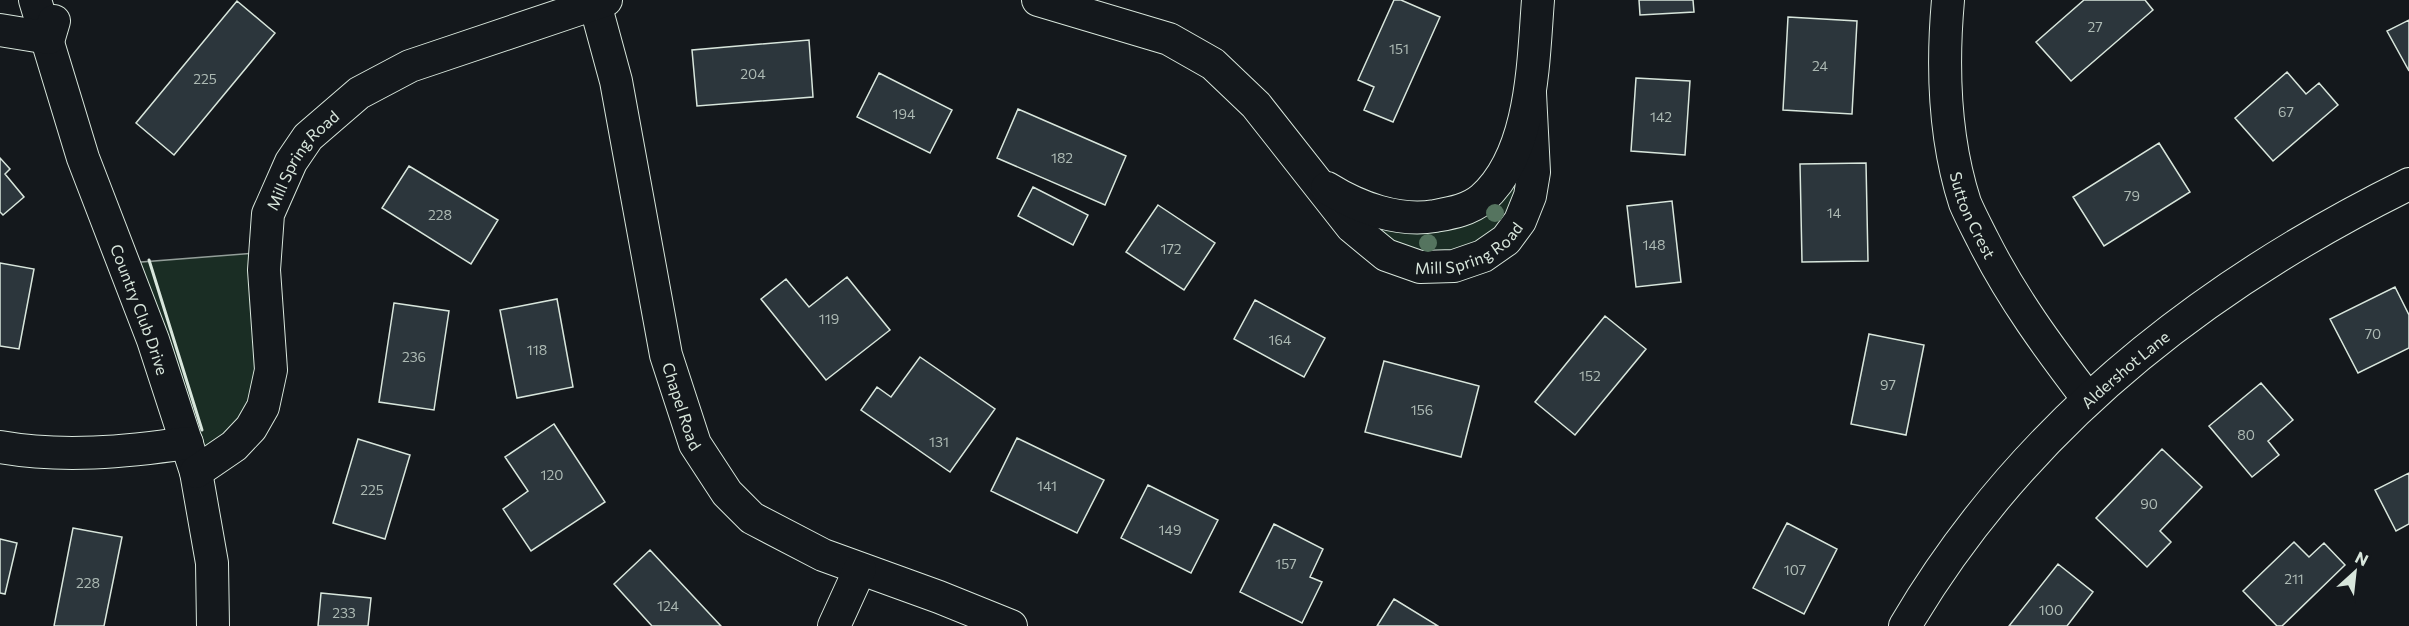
<svg xmlns="http://www.w3.org/2000/svg" width="2409" height="626" font-family="Commissioner,sans-serif">
<style>
.green{fill:#1a2d24;stroke:#939e99;stroke-width:1.5}
.building{fill:#2c363c;stroke:#d8e6dc;stroke-width:1.5}
.lines{fill:none;stroke-linecap:round;stroke-linejoin:round}
.minor-casing{stroke:#d8e6dc;stroke-width:34}
.minor{stroke:#14181c;stroke-width:32}
.wall{stroke:#d8e6dc;stroke-width:3}
.tree{fill:#55745f}
.labels{text-anchor:middle;dominant-baseline:central;stroke-width:4.5;stroke-linejoin:round;paint-order:stroke}
.number-label{font-size:14px;fill:#adbab4}
.street-label{font-size:16px;fill:#d8e6dc;stroke:#14181c}
</style>
<rect width="100%" height="100%" fill="#14181c"/>
<path class="green" d="M1534 172 1506 240 1420 267 1345 199 1416 219 1496 184Z
M256 253 258 403 199 464 129 263Z"/>
<path class="building" d="M1394 0H1401L1440 17 1393 122 1364 110 1374 87 1358 80Z
M1639 0H1693L1694 12 1640 15Z
M2084 0H2145L2153 10 2071 81 2036 42Z
M237 1 275 33 174 155 136 123Z
M1788 17 1857 21 1852 114 1783 110Z
M2409 20V71L2387 31Z
M809 40 813 97 697 106 692 50Z
M2287 72 2306 94 2319 83 2338 105 2273 161 2235 118Z
M879 73 952 110 930 153 857 117Z
M1636 78 1690 81 1685 155 1631 151Z
M1018 109 1126 156 1105 205 997 158Z
M2159 143 2190 192 2104 246 2073 197Z
M0 158 10 169 5 174 24 197 3 215 0 212Z
M1866 163 1868 261 1802 262 1800 164Z
M409 166 498 220 471 264 382 208Z
M1033 187 1088 215 1073 245 1018 216Z
M1672 201 1681 282 1636 287 1627 206Z
M1158 205 1215 243 1184 290 1126 252Z
M0 263 34 269 19 349 0 346Z
M847 277 890 330 826 380 761 299 786 279 809 307Z
M2395 287 2409 315V348L2358 373 2330 319Z
M557 299 573 387 517 398 500 310Z
M1255 300 1325 338 1304 377 1234 339Z
M394 303 449 311 434 410 379 402Z
M1605 316 1646 349 1575 435 1535 402Z
M1869 334 1924 345 1906 435 1851 424Z
M920 357 995 409 950 472 861 410 877 387 891 397Z
M1384 361 1479 386 1461 457 1365 432Z
M2261 383 2293 420 2268 441 2279 455 2252 477 2209 426Z
M554 424 605 502 531 551 503 509 528 491 505 457Z
M1017 438 1104 480 1077 533 991 491Z
M358 439 410 455 385 539 333 523Z
M2162 449 2202 487 2160 531 2171 542 2147 567 2096 518Z
M2409 473V524L2396 531 2375 490Z
M1148 485 1218 520 1191 573 1121 538Z
M1787 523 1837 549 1804 614 1753 588Z
M1274 524 1323 549 1310 577 1322 582 1302 623 1240 592Z
M73 528 122 537 104 626H54Z
M0 539 17 543 5 594 0 593Z
M2294 542 2309 557 2324 543 2345 565 2282 626H2277L2243 591Z
M650 550 721 626H652L614 584Z
M2058 564 2093 592 2067 626H2009Z
M321 593 371 598 368 626H318Z
M1394 599 1438 626H1377Z"/>
<g class="lines">
<defs>
<g id="minor">
<path id="s1" d="M35 0 83 158 153 340 196 472 212 563 213 626"/>
<path id="s2" d="M594 0 616 81 666 355 695 444 727 493 752 518 823 555 939 597 1011 626"/>
<path id="s3" d="M1038 0 1169 39 1213 64 1256 105 1352 227 1386 255 1420 267 1454 266 1483 256 1506 240 1520 221 1530 196 1534 172 1530 93"/>
<path id="s4" d="M1948 0C1942 67 1944 138 1965 203 1970 215 1977 228 1983 240 2012 298 2049 348 2088 399"/>
<path d="M0 30 49 38 54 21"/>
<path d="M1327 188C1359 208 1398 222 1435 216 1451 213 1469 210 1482 199 1533 154 1533 63 1538 0"/>
<path d="M0 447C62 458 126 452 187 443"/>
<path id="s5" d="M196 472 234 446 251 428 263 407 271 370 264 270 268 214 291 162 308 137 359 93 410 66 606 0"/>
<path d="M834 626 860 569"/>
<path id="s6" d="M1905 626C2022 427 2204 285 2409 184"/>
</g>
</defs>
<use href="#minor" class="minor-casing"/>
<use href="#minor" class="minor"/>
<path class="wall" d="M149 260 202 430"/>
</g>
<g class="tree">
<circle cx="1495" cy="213" r="9"/>
<circle cx="1428" cy="243" r="9"/>
</g>
<g class="labels">
<g class="number-label">
<text x="2095" y="26">27</text>
<text x="1399" y="48">151</text>
<text x="1820" y="65">24</text>
<text x="753" y="73">204</text>
<text x="205" y="78">225</text>
<text x="2286" y="111">67</text>
<text x="904" y="113">194</text>
<text x="1661" y="116">142</text>
<text x="1062" y="157">182</text>
<text x="2132" y="195">79</text>
<text x="1834" y="212">14</text>
<text x="440" y="214">228</text>
<text x="1654" y="244">148</text>
<text x="1171" y="248">172</text>
<text x="829" y="318">119</text>
<text x="2373" y="333">70</text>
<text x="1280" y="339">164</text>
<text x="537" y="349">118</text>
<text x="414" y="356">236</text>
<text x="1590" y="375">152</text>
<text x="1888" y="384">97</text>
<text x="1422" y="409">156</text>
<text x="2246" y="434">80</text>
<text x="939" y="441">131</text>
<text x="552" y="474">120</text>
<text x="1047" y="485">141</text>
<text x="372" y="489">225</text>
<text x="2149" y="503">90</text>
<text x="1170" y="529">149</text>
<text x="1286" y="563">157</text>
<text x="1795" y="569">107</text>
<text x="2294" y="578">211</text>
<text x="88" y="582">228</text>
<text x="668" y="605">124</text>
<text x="2051" y="609">100</text>
<text x="344" y="612">233</text>
</g>
<g class="street-label">
<text stroke="none"><textPath href="#s5" startOffset="354">Mill Spring Road</textPath></text>
<text stroke="none"><textPath href="#s4" startOffset="219">Sutton Crest</textPath></text>
<text stroke="none"><textPath href="#s3" startOffset="536">Mill Spring Road</textPath></text>
<text stroke="none"><textPath href="#s1" startOffset="327">Country Club Drive</textPath></text>
<text stroke="none"><textPath href="#s6" startOffset="340">Aldershot Lane</textPath></text>
<text stroke="none"><textPath href="#s2" startOffset="416">Chapel Road</textPath></text>
</g>
</g>
<g transform="translate(2355 572) rotate(27)" stroke="#14181c" stroke-width="4.5" paint-order="stroke">
<path d="M0-4.5L10 22L0 15L-10 22Z" fill="#d8e6dc"/>
<text y="-9" font-size="16" font-weight="bold" text-anchor="middle" fill="#d8e6dc">N</text>
</g>
</svg>
